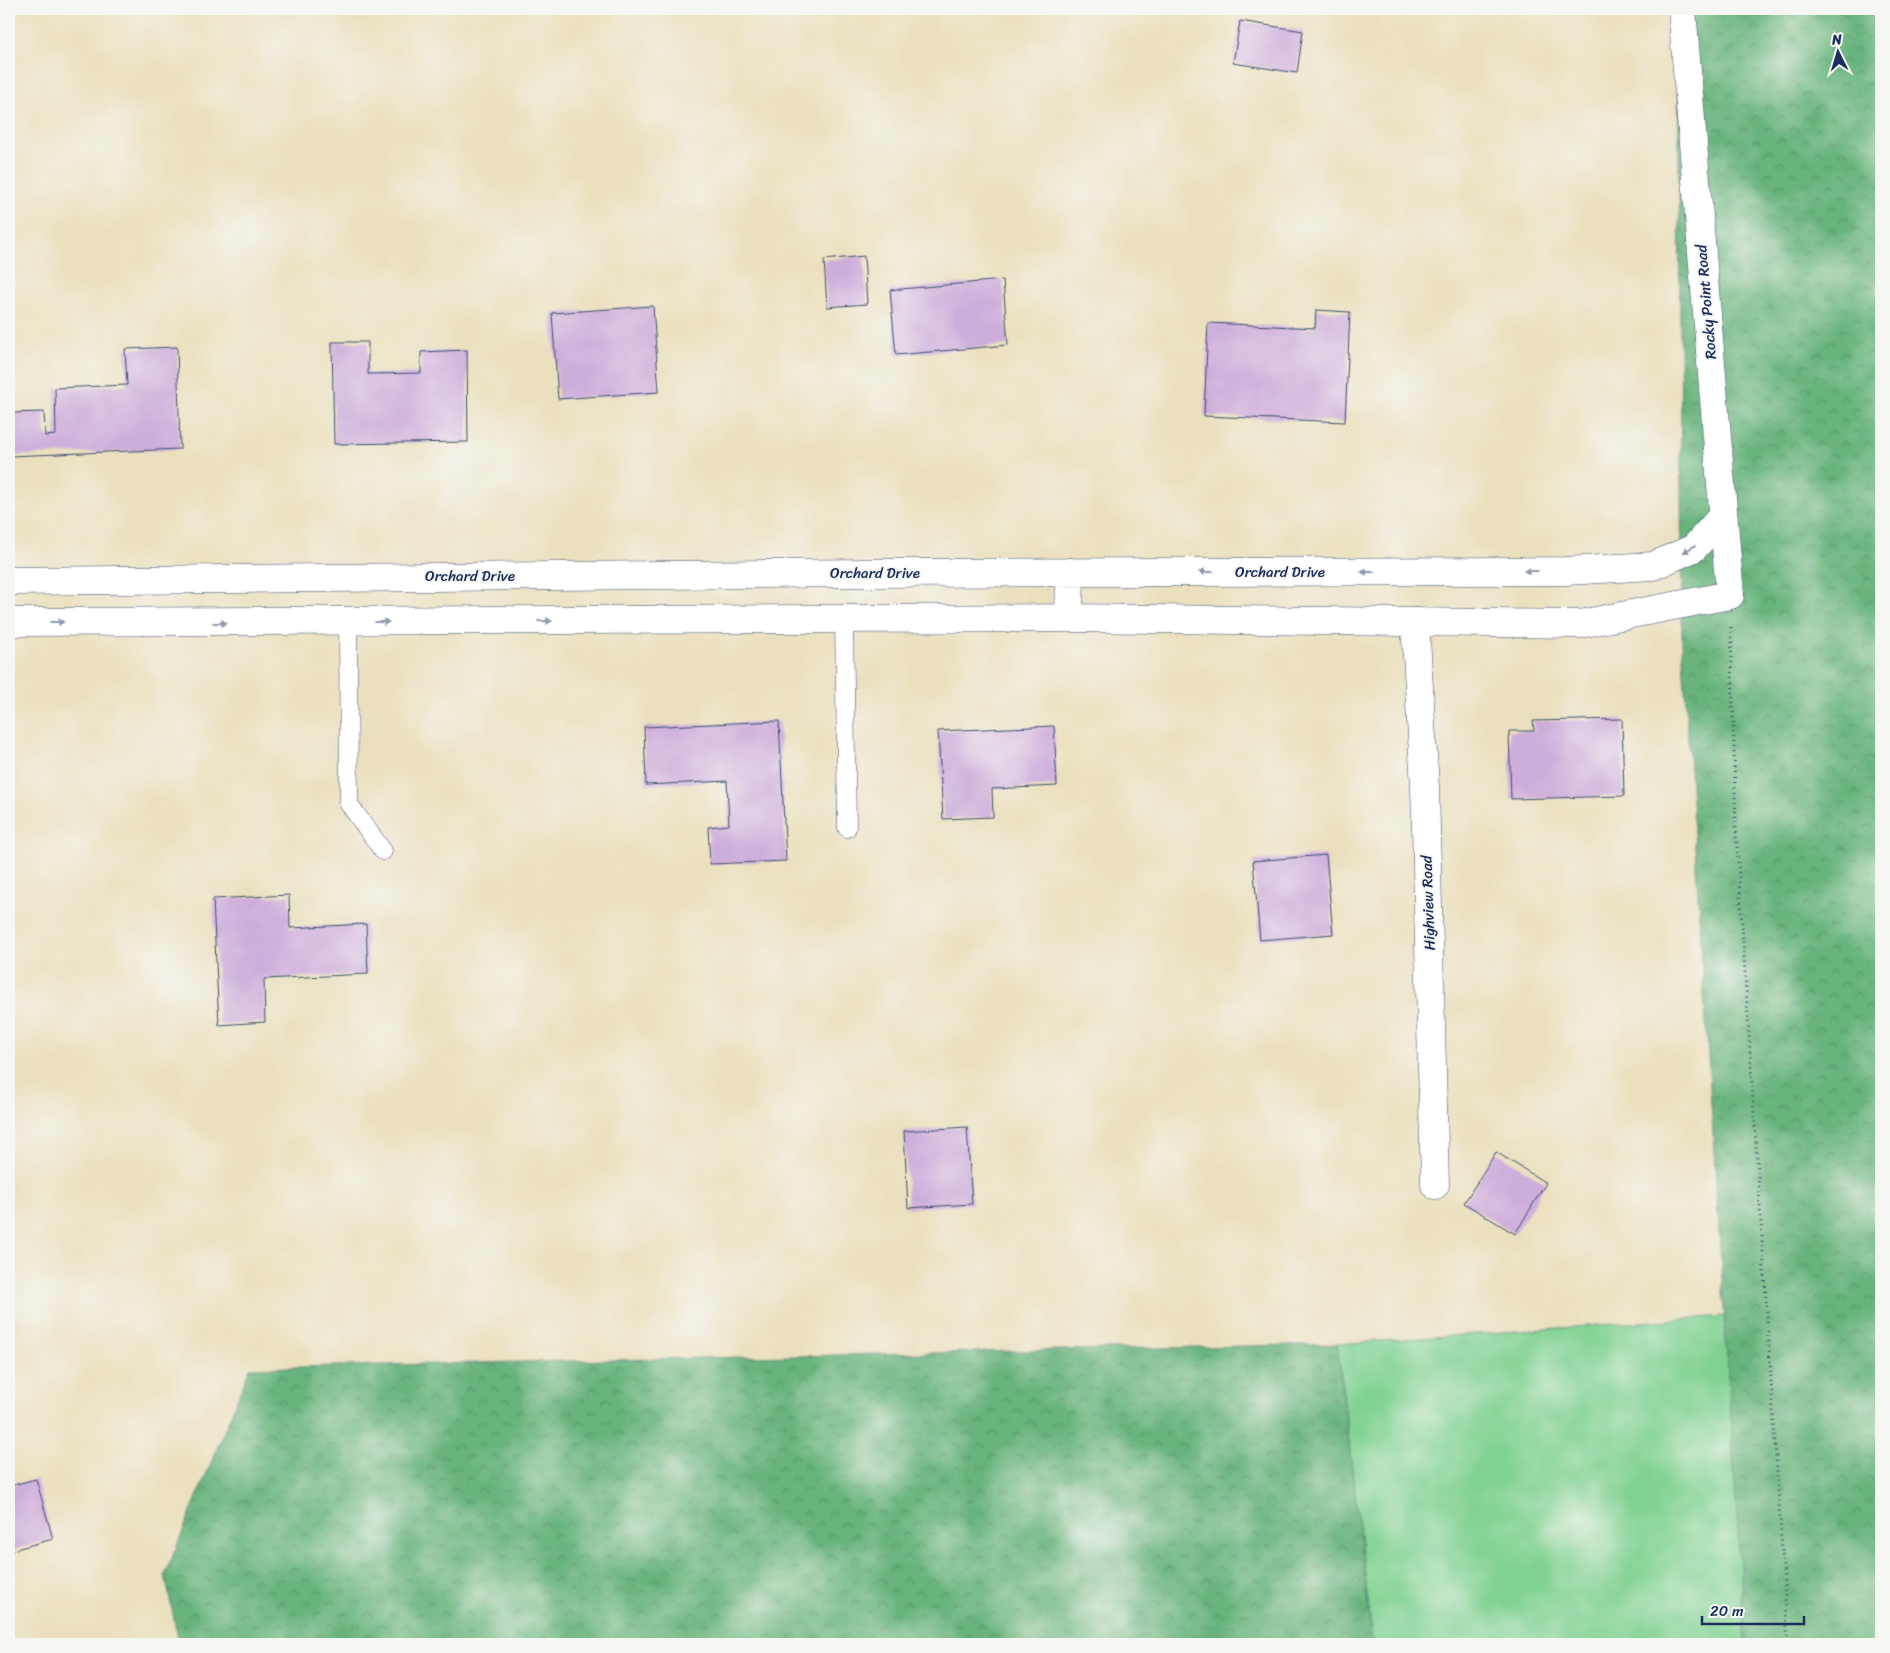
<svg xmlns="http://www.w3.org/2000/svg" width="1890" height="1653" font-family="Sriracha,sans-serif">
<style>
.grass{fill:#81d292;stroke:#4e8078}
.forest{fill:url(#forest-crowns);stroke:#42726d}
.building{fill:#cdadda}
.lines{fill:none;stroke-linecap:round;stroke-linejoin:round}
.service-casing{stroke:#3a4a6c;stroke-width:19}
.minor-casing{stroke:#3a4a6c;stroke-width:29}
.tertiary-casing{stroke:#3a4a6c;stroke-width:29}
.path{stroke:#3a4a6c;stroke-width:3;stroke-dasharray:1 4;stroke-linecap:butt}
.service{stroke:#fff;stroke-width:18}
.minor{stroke:#fff;stroke-width:28}
.tertiary{stroke:#fff;stroke-width:28}
.oneway{fill:#8d97ae}
.labels{text-anchor:middle;dominant-baseline:central;stroke-width:4;stroke-linejoin:round;paint-order:stroke}
.street-label{font-size:15px;fill:#1b2f5e;stroke:#f6f6f2}
</style>
<defs>
<pattern id="forest-crowns" width="20" height="18" patternUnits="userSpaceOnUse" patternTransform="scale(1.25)"><rect width="20" height="18" fill="#68b47c"/><path d="M2 6a3 3 0 1 1 6 0M12 15a3 3 0 1 1 6 0" fill="none" stroke="#559369"/></pattern>
</defs>
<rect width="100%" height="100%" fill="#f6f6f2"/>
<filter id="ink" filterUnits="userSpaceOnUse"><feTurbulence type="fractalNoise" baseFrequency=".02" numOctaves="2"/><feDisplacementMap in="SourceGraphic" scale="10" xChannelSelector="R" yChannelSelector="G"/><feConvolveMatrix kernelMatrix="1 2 1 2 8 2 1 2 1" color-interpolation-filters="sRGB"/></filter>
<filter id="wash" filterUnits="userSpaceOnUse"><feTurbulence type="fractalNoise" baseFrequency=".0096" numOctaves="4" result="noise"/><feDisplacementMap in="SourceGraphic" scale="20" xChannelSelector="R" yChannelSelector="G"/><feGaussianBlur stdDeviation="1.12" result="paint"/><feColorMatrix in="noise" values="0 0 0 0 0 0 0 0 0 0 0 0 0 0 0 0 0 1.4 0 .05"/><feComposite in="paint" operator="in"/></filter>
<g filter="url(#wash)">
<rect width="100%" height="100%" fill="#ebe0be"/>
<path class="grass" d="M1725 1316 1745 1644H1373L1337 1344Z"/>
<path class="forest" d="M1678 9H1881V1644H1745L1682 642Z
M1337 1344 1373 1644H179L165 1575 250 1368Z"/>
<g id="blocks">
<path class="building" d="M1240 21 1303 31 1297 73 1233 63Z
M864 256 867 304 827 307 824 260Z
M1003 280 1008 345 896 355 890 290Z
M653 306 659 392 558 399 552 313Z
M1316 310 1350 312 1345 422 1204 416 1208 323 1315 328Z
M332 342H368V374L421 373V352L467 350 468 442 334 444Z
M177 347 180 449 9 456V413L44 412 45 436 56 435 55 388 127 385 125 349Z
M1622 719 1624 796 1511 799 1509 731H1534L1533 721Z
M779 721 786 861 710 864 708 827 729 825 727 781 646 785 644 727Z
M1054 726 1057 786 992 789 993 817 943 819 938 731Z
M1326 855 1333 934 1260 940 1253 861Z
M289 895 290 928 366 924 368 974 264 979 265 1022 219 1025 213 899Z
M967 1127 972 1204 908 1208 904 1131Z
M1496 1152 1546 1183 1515 1234 1464 1203Z
M36 1479 53 1539 9 1551V1486Z"/>
</g>
</g>
<g filter="url(#ink)">
<use href="#blocks" fill-opacity="0" stroke="#3a4a6c" stroke-width="1"/>
<g class="lines">
<defs>
<path id="service" d="M844 619 847 828
M348 623 349 804 383 851"/>
<path id="minor" d="M9 581 867 573 1566 571 1653 566 1694 548 1723 515
M1069 618 1070 572
M9 622 1069 618 1580 624 1730 595
M1415 622 1425 787 1435 1185"/>
<path id="tertiary" d="M1682 9 1730 595"/>
</defs>
<use href="#service" class="service-casing"/>
<use href="#minor" class="minor-casing"/>
<use href="#tertiary" class="tertiary-casing"/>
<path class="path" d="M1731 627 1736 831 1788 1644"/>
<use href="#service" class="service"/>
<use href="#minor" class="minor"/>
<use href="#tertiary" class="tertiary"/>
</g>
<defs><path id="oneway-solid" d="M-6-.8H1V-3.2L6.5 0L1 3.2V.8H-6Z" transform="scale(1.25)"/></defs>
<g class="oneway">
<use href="#oneway-solid" transform="translate(1689 549) rotate(151)"/>
<use href="#oneway-solid" transform="translate(1531 571) rotate(180)"/>
<use href="#oneway-solid" transform="translate(1206 572) rotate(180)"/>
<use href="#oneway-solid" transform="translate(1368 572) rotate(180)"/>
<use href="#oneway-solid" transform="translate(545 621)"/>
<use href="#oneway-solid" transform="translate(57 622)"/>
<use href="#oneway-solid" transform="translate(382 622)"/>
<use href="#oneway-solid" transform="translate(220 623)"/>
</g>
</g>
<g class="labels">
<g class="street-label">
<text transform="translate(1706 302) rotate(-95)">Rocky Point Road</text>
<text x="1280" y="572">Orchard Drive</text>
<text x="875" y="573">Orchard Drive</text>
<text x="470" y="576">Orchard Drive</text>
<text transform="translate(1428 903) rotate(-92)">Highview Road</text>
</g>
</g>
<rect width="1890" height="1653" fill="none" stroke="#f6f6f2" stroke-width="30"/>
<g transform="translate(1838 52) rotate(355)" stroke="#f6f6f2" stroke-width="4" paint-order="stroke">
<path d="M0-4L9 19L0 12L-9 19Z" fill="#1b2f5e"/>
<text y="-8" font-size="14" font-weight="bold" text-anchor="middle" fill="#1b2f5e">N</text>
</g>
<path d="M1702 1616v8h102v-8" fill="none" stroke="#1b2f5e" stroke-width="2.5"/>
<text x="1710" y="1616" font-size="15" fill="#1b2f5e" stroke="#f6f6f2" stroke-width="4" paint-order="stroke">20 m</text>
</svg>
